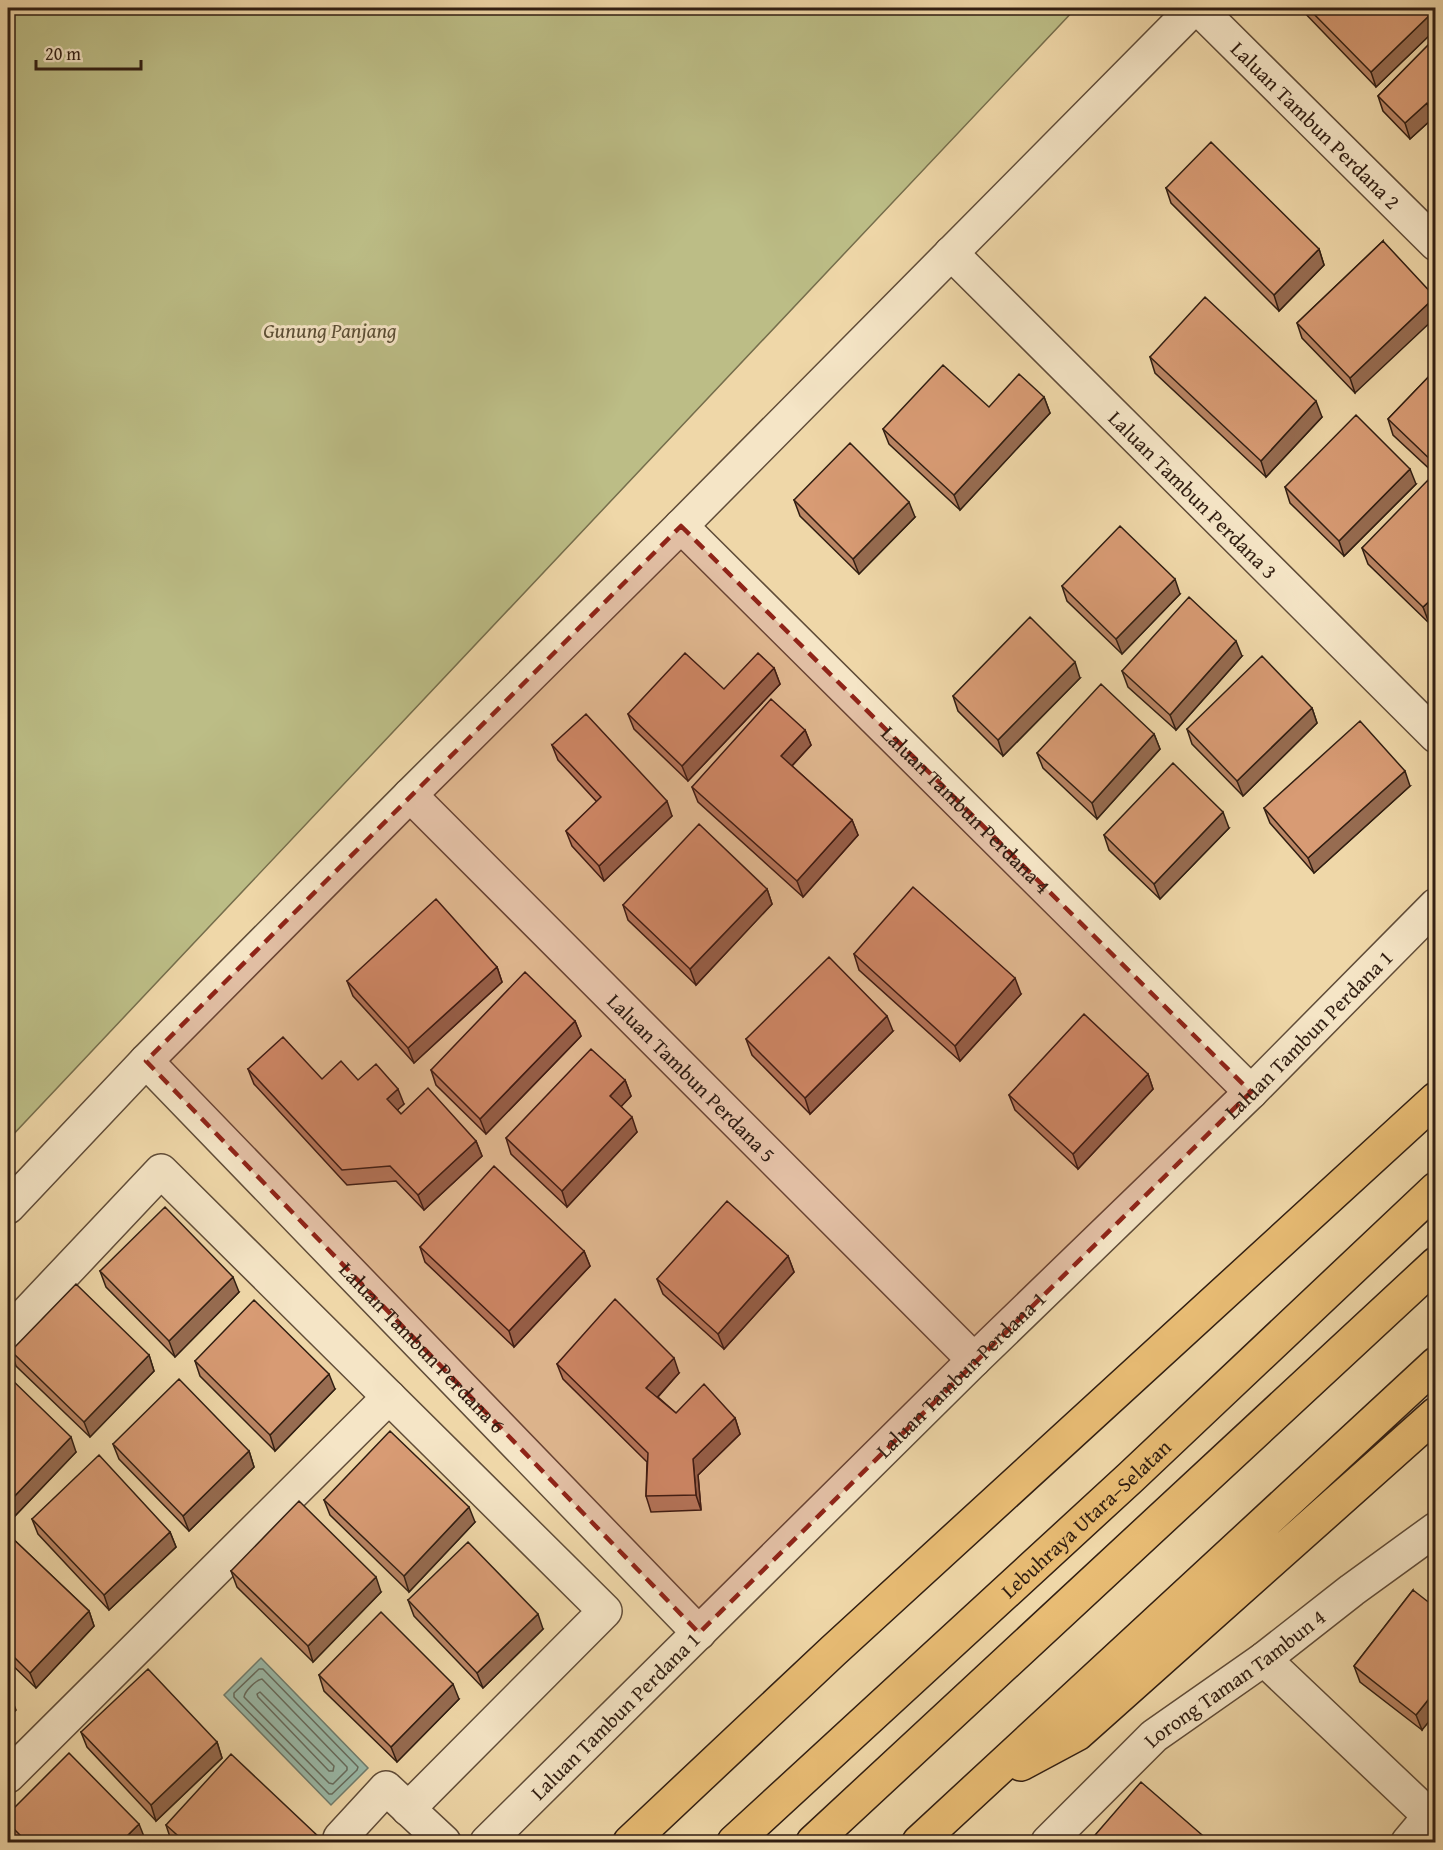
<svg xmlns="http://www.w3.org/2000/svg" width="1443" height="1850" font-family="'Gentium Book Plus',serif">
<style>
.green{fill:#bcbd86;stroke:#766e4c;stroke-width:1.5}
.water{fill:#9abaa9;stroke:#707c6d;stroke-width:1.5}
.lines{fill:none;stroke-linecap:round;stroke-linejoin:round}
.shore{stroke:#666c5e;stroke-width:1.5}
.minor-casing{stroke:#604c38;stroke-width:36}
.major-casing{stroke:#311e12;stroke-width:36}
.highway-casing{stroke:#311e12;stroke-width:36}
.minor{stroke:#f5e5c6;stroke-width:33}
.major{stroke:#e8bc74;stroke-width:33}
.highway{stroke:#e8bc74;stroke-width:33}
.wall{fill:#ba8564;stroke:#311e12;stroke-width:1.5}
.shaded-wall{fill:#976c51;stroke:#311e12;stroke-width:1.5}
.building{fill:#d89b74;stroke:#311e12;stroke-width:1.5}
.marked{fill:#8f2418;fill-opacity:0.2;stroke:#8f2418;stroke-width:4.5;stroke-dasharray:12 8;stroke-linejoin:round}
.labels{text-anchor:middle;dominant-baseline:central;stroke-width:6;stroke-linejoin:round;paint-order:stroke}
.street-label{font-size:21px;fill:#311e12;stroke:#f5e5c6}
.park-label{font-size:21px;font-style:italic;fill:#5b4e35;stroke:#f5e5c6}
</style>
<rect width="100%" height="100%" fill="#efd7a8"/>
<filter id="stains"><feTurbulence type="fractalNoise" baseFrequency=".00333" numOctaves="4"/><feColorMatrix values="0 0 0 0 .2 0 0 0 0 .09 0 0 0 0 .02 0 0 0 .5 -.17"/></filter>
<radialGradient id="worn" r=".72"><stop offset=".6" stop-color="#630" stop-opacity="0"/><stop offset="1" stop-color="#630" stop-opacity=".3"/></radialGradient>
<path class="green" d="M8 8H1076L8 1140Z"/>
<path class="water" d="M261 1658 368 1768 331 1805 224 1695Z"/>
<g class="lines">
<path class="shore" d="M259 1669H263L358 1767 357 1770 332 1794H329L234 1697V1693Z
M262 1679 347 1767V1770L333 1784 329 1783 244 1697C245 1691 256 1680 262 1679Z
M260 1692 334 1766 333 1771H329L258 1697 257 1694Z"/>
<defs>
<g id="minor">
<path id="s1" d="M1198 8 1436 244"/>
<path id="s2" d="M951 253 1436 736"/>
<path id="s3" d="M681 526 1251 1092"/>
<path id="s4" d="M410 795 974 1360"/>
<path id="s5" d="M146 1061 699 1633"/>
<path d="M8 1207 146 1061 410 795 681 526 1194 8"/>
<path d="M8 1333 161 1171 605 1611 408 1809"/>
<path d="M1264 1659 1436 1822"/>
<path d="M8 1776 389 1397"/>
<path d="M345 1842 340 1838 386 1788 444 1842"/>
<path id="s6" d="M487 1842 974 1360 1251 1092 1436 905"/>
<path id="s7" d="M1048 1842 1154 1736 1264 1659 1352 1590 1436 1529"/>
<path d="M1408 1842 1429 1817"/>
</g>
<path id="major" d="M1021 1764 1077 1734 1436 1414
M630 1842 833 1651 1436 1099
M919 1842 1436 1364"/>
<g id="highway">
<path id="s8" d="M734 1842 1131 1477 1436 1189"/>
<path d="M813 1842 1436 1264"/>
</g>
</defs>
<use href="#minor" class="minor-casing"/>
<use href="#major" class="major-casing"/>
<use href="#highway" class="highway-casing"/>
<use href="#minor" class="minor"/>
<use href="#major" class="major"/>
<use href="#highway" class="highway"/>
</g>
<path class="wall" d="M1300 8H1436V29L1376 87Z
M1436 37V121L1433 118 1410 139 1383 111 1378 96Z
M1166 188 1319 249 1324 265 1279 311 1171 203Z
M1383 241 1355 393 1302 338 1297 323Z
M1150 357 1322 417 1266 477 1155 373Z
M1436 369V475L1393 435 1388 419Z
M1044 397 1050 413 960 510 889 444 883 429 989 407Z
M1416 484 1344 556 1290 503 1285 487Z
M1436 488V616L1429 623 1368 564 1362 548Z
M794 500 915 517 859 574 800 516Z
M1062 586 1180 594 1122 654 1067 601Z
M1242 656 1176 730 1128 687 1122 671Z
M774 668 780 684 688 781 634 729 628 714 724 689Z
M1080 678 1003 756 958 711 953 696Z
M1312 708 1317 723 1243 796 1192 744 1187 729Z
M805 730 811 745 792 766 852 820 858 835 803 897 698 802 692 787Z
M1154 734 1160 749 1097 819 1043 768 1037 753Z
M552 745 672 816 604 881 572 846 566 831 597 802 558 760Z
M1410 786 1314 873 1270 823 1264 808Z
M1229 828 1160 899 1109 850 1104 835Z
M767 889 772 904 696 985 628 920 623 905Z
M854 954 1021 994 960 1061 859 970Z
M497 967 502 982 414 1063 353 996 347 981Z
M575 1021 581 1036 486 1134 436 1085 431 1070Z
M893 1031 810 1114 752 1055 746 1039Z
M248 1069 322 1079 358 1080 404 1104 397 1110 401 1114 476 1141 482 1156 424 1210 396 1181 347 1185 254 1084Z
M1148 1074 1153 1089 1078 1169 1015 1110 1009 1095Z
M625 1080 631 1096 621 1106 637 1132 567 1207 511 1154 506 1138Z
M420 1247 584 1251 590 1266 514 1347 425 1262Z
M788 1256 794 1272 724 1349 663 1294 657 1279Z
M100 1271 239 1292 175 1357 106 1287Z
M11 1351 149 1355 154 1371 90 1437 16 1366Z
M195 1361 335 1389 275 1451 200 1376Z
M557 1364 679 1373 658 1397 676 1413 735 1418 740 1434 698 1475 701 1510 651 1512 646 1496 647 1462 563 1379Z
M8 1376 76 1452 14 1517 8 1510Z
M113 1444 249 1451 254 1467 189 1531 119 1459Z
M324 1500 475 1522 409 1592 330 1515Z
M32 1519 170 1532 176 1547 109 1610 38 1534Z
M8 1525 11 1535 10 1536 89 1611 94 1626 36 1688 8 1661Z
M231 1571 381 1592 313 1662 237 1587Z
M1413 1590 1422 1730 1360 1682 1354 1666Z
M408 1600 543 1629 483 1688 414 1616Z
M319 1675 459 1699 397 1762 324 1691Z
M81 1732 217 1742 222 1758 156 1821 87 1747Z
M8 1814 145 1839 141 1842H18L9 1834 8 1830Z
M166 1825 320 1838 322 1842H174L171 1840Z"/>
<path class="shaded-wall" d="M1436 9V29L1376 87 1371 72Z
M1427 103 1433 118 1410 139 1405 123Z
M1319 249 1324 265 1279 311 1274 295Z
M1435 297 1436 300V317L1355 393 1350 378Z
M1044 397 1050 413 960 510 954 495Z
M1316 401 1322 417 1266 477 1261 461Z
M1410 469 1416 484 1344 556 1339 541Z
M909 502 915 517 859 574 853 559Z
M1175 579 1180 594 1122 654 1116 639Z
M1436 595V616L1429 623 1423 607Z
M1236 641 1242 656 1176 730 1170 715Z
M1075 662 1080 678 1003 756 998 740Z
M774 668 780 684 688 781 682 766Z
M1312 708 1317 723 1243 796 1237 781Z
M805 730 811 745 787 771 781 756Z
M1154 734 1160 749 1097 819 1092 803Z
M1405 771 1410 786 1314 873 1308 858Z
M667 801 672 816 604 881 599 866Z
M1223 812 1229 828 1160 899 1154 884Z
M852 820 858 835 803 897 797 881Z
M767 889 772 904 696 985 690 969Z
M497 967 502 982 414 1063 408 1048Z
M1015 978 1021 994 960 1061 955 1046Z
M887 1016 893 1031 810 1114 805 1098Z
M575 1021 581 1036 486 1134 480 1119Z
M1148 1074 1153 1089 1078 1169 1073 1154Z
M625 1080 631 1096 616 1112 610 1096Z
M398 1089 404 1104 393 1114 387 1099Z
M632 1117 637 1132 567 1207 562 1191Z
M476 1141 482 1156 424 1210 418 1195Z
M584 1251 590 1266 514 1347 509 1331Z
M788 1256 794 1272 724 1349 718 1334Z
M233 1277 239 1292 175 1357 169 1341Z
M149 1355 154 1371 90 1437 84 1422Z
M674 1358 679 1373 652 1403 646 1388Z
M329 1374 335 1389 275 1451 270 1435Z
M735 1418 740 1434 698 1475 701 1510 696 1495 693 1459Z
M71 1437 76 1452 14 1517 9 1502Z
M249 1451 254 1467 189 1531 183 1516Z
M469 1507 475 1522 409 1592 404 1576Z
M8 1525 11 1535 8 1538Z
M170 1532 176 1547 109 1610 104 1595Z
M376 1577 381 1592 313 1662 308 1646Z
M89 1611 94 1626 36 1688 30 1673Z
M538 1614 543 1629 483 1688 477 1673Z
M453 1684 459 1699 397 1762 391 1747Z
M1436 1690V1713L1422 1730 1416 1715Z
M10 1695 16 1710 8 1719V1698Z
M217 1742 222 1758 156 1821 151 1805Z
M139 1824 145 1839 141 1842H121Z"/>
<path class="building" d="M1308 8H1436V9L1371 72Z
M1436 37V113L1427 103 1405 123 1378 96Z
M1211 142 1319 249 1274 295 1166 188Z
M1383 241 1435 297 1350 378 1297 323Z
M1205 297 1316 401 1261 461 1150 357Z
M943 365 989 407 1019 374 1044 397 954 495 883 429Z
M1436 369V465L1388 419Z
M1356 415 1410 469 1339 541 1285 487Z
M850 443 909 502 853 559 794 500Z
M1428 480 1436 488V595L1423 607 1362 548Z
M1120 526 1175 579 1116 639 1062 586Z
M1189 597 1236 641 1170 715 1122 671Z
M1030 617 1075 662 998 740 953 696Z
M685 653 724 689 758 653 774 668 682 766 628 714Z
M1262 656 1312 708 1237 781 1187 729Z
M1101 684 1154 734 1092 803 1037 753Z
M771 699 805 730 781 756 852 820 797 881 692 787Z
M586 714 667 801 599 866 566 831 601 797 552 745Z
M1360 721 1405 771 1308 858 1264 808Z
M1173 763 1223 812 1154 884 1104 835Z
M699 824 767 889 690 969 623 905Z
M913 887 1015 978 955 1046 854 954Z
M436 899 497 967 408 1048 347 981Z
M829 957 887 1016 805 1098 746 1039Z
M525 972 575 1021 480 1119 431 1070Z
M1084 1014 1148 1074 1073 1154 1009 1095Z
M283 1037 322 1079 341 1061 358 1080 376 1064 398 1089 387 1099 401 1114 428 1088 476 1141 418 1195 390 1166 342 1170 248 1069Z
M591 1049 625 1080 610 1096 632 1117 562 1191 506 1138Z
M494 1166 584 1251 509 1331 420 1247Z
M727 1201 788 1256 718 1334 657 1279Z
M165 1207 233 1277 169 1341 100 1271Z
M76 1284 149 1355 84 1422 11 1351Z
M615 1299 674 1358 646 1388 676 1413 704 1384 735 1418 693 1459 696 1495 646 1496 648 1453 557 1364Z
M254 1300 329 1374 270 1435 195 1361Z
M8 1376 71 1437 9 1502 8 1500Z
M179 1379 249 1451 183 1516 113 1444Z
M390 1431 469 1507 404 1576 324 1500Z
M99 1455 170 1532 104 1595 32 1519Z
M299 1501 376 1577 308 1646 231 1571Z
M9 1535 89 1611 30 1673 8 1651V1537Z
M468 1542 538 1614 477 1673 408 1600Z
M1413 1590 1436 1608V1690L1416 1715 1354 1666Z
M381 1612 453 1684 391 1747 319 1675Z
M148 1669 217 1742 151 1805 81 1732Z
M69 1753 139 1824 121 1842H27L8 1823V1814Z
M231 1754 320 1838 316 1842H185L166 1825Z
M1141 1782 1209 1841 1208 1842H1089Z"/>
<path class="marked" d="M681 526 1251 1092 699 1633 146 1061Z"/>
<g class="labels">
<g class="street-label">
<text stroke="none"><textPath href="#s1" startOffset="166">Laluan Tambun Perdana 2</textPath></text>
<text stroke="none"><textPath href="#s2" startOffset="342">Laluan Tambun Perdana 3</textPath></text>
<text stroke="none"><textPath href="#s3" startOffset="402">Laluan Tambun Perdana 4</textPath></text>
<text stroke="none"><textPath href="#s6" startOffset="1152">Laluan Tambun Perdana 1</textPath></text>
<text stroke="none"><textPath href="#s4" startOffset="399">Laluan Tambun Perdana 5</textPath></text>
<text stroke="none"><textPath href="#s5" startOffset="398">Laluan Tambun Perdana 6</textPath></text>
<text stroke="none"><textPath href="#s6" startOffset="666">Laluan Tambun Perdana 1</textPath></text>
<text stroke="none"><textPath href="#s8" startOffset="478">Lebuhraya Utara–Selatan</textPath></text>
<text stroke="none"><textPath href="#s7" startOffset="249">Lorong Taman Tambun 4</textPath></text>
<text stroke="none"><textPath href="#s6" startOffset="180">Laluan Tambun Perdana 1</textPath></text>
</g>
<g class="park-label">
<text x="330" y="330">Gunung Panjang</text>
</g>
</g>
<rect width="1443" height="1850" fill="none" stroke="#efd7a8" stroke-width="30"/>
<rect x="9" y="9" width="1425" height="1832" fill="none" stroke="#311e12" stroke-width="3"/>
<rect x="15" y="15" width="1413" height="1820" fill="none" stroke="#311e12" stroke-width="1.5"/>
<path d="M36 60v9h105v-9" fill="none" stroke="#311e12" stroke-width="3"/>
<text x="45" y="60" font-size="18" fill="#311e12" stroke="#f5e5c6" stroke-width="4.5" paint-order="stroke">20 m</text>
<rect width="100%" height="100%" filter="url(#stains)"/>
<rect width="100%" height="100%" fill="url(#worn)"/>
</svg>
